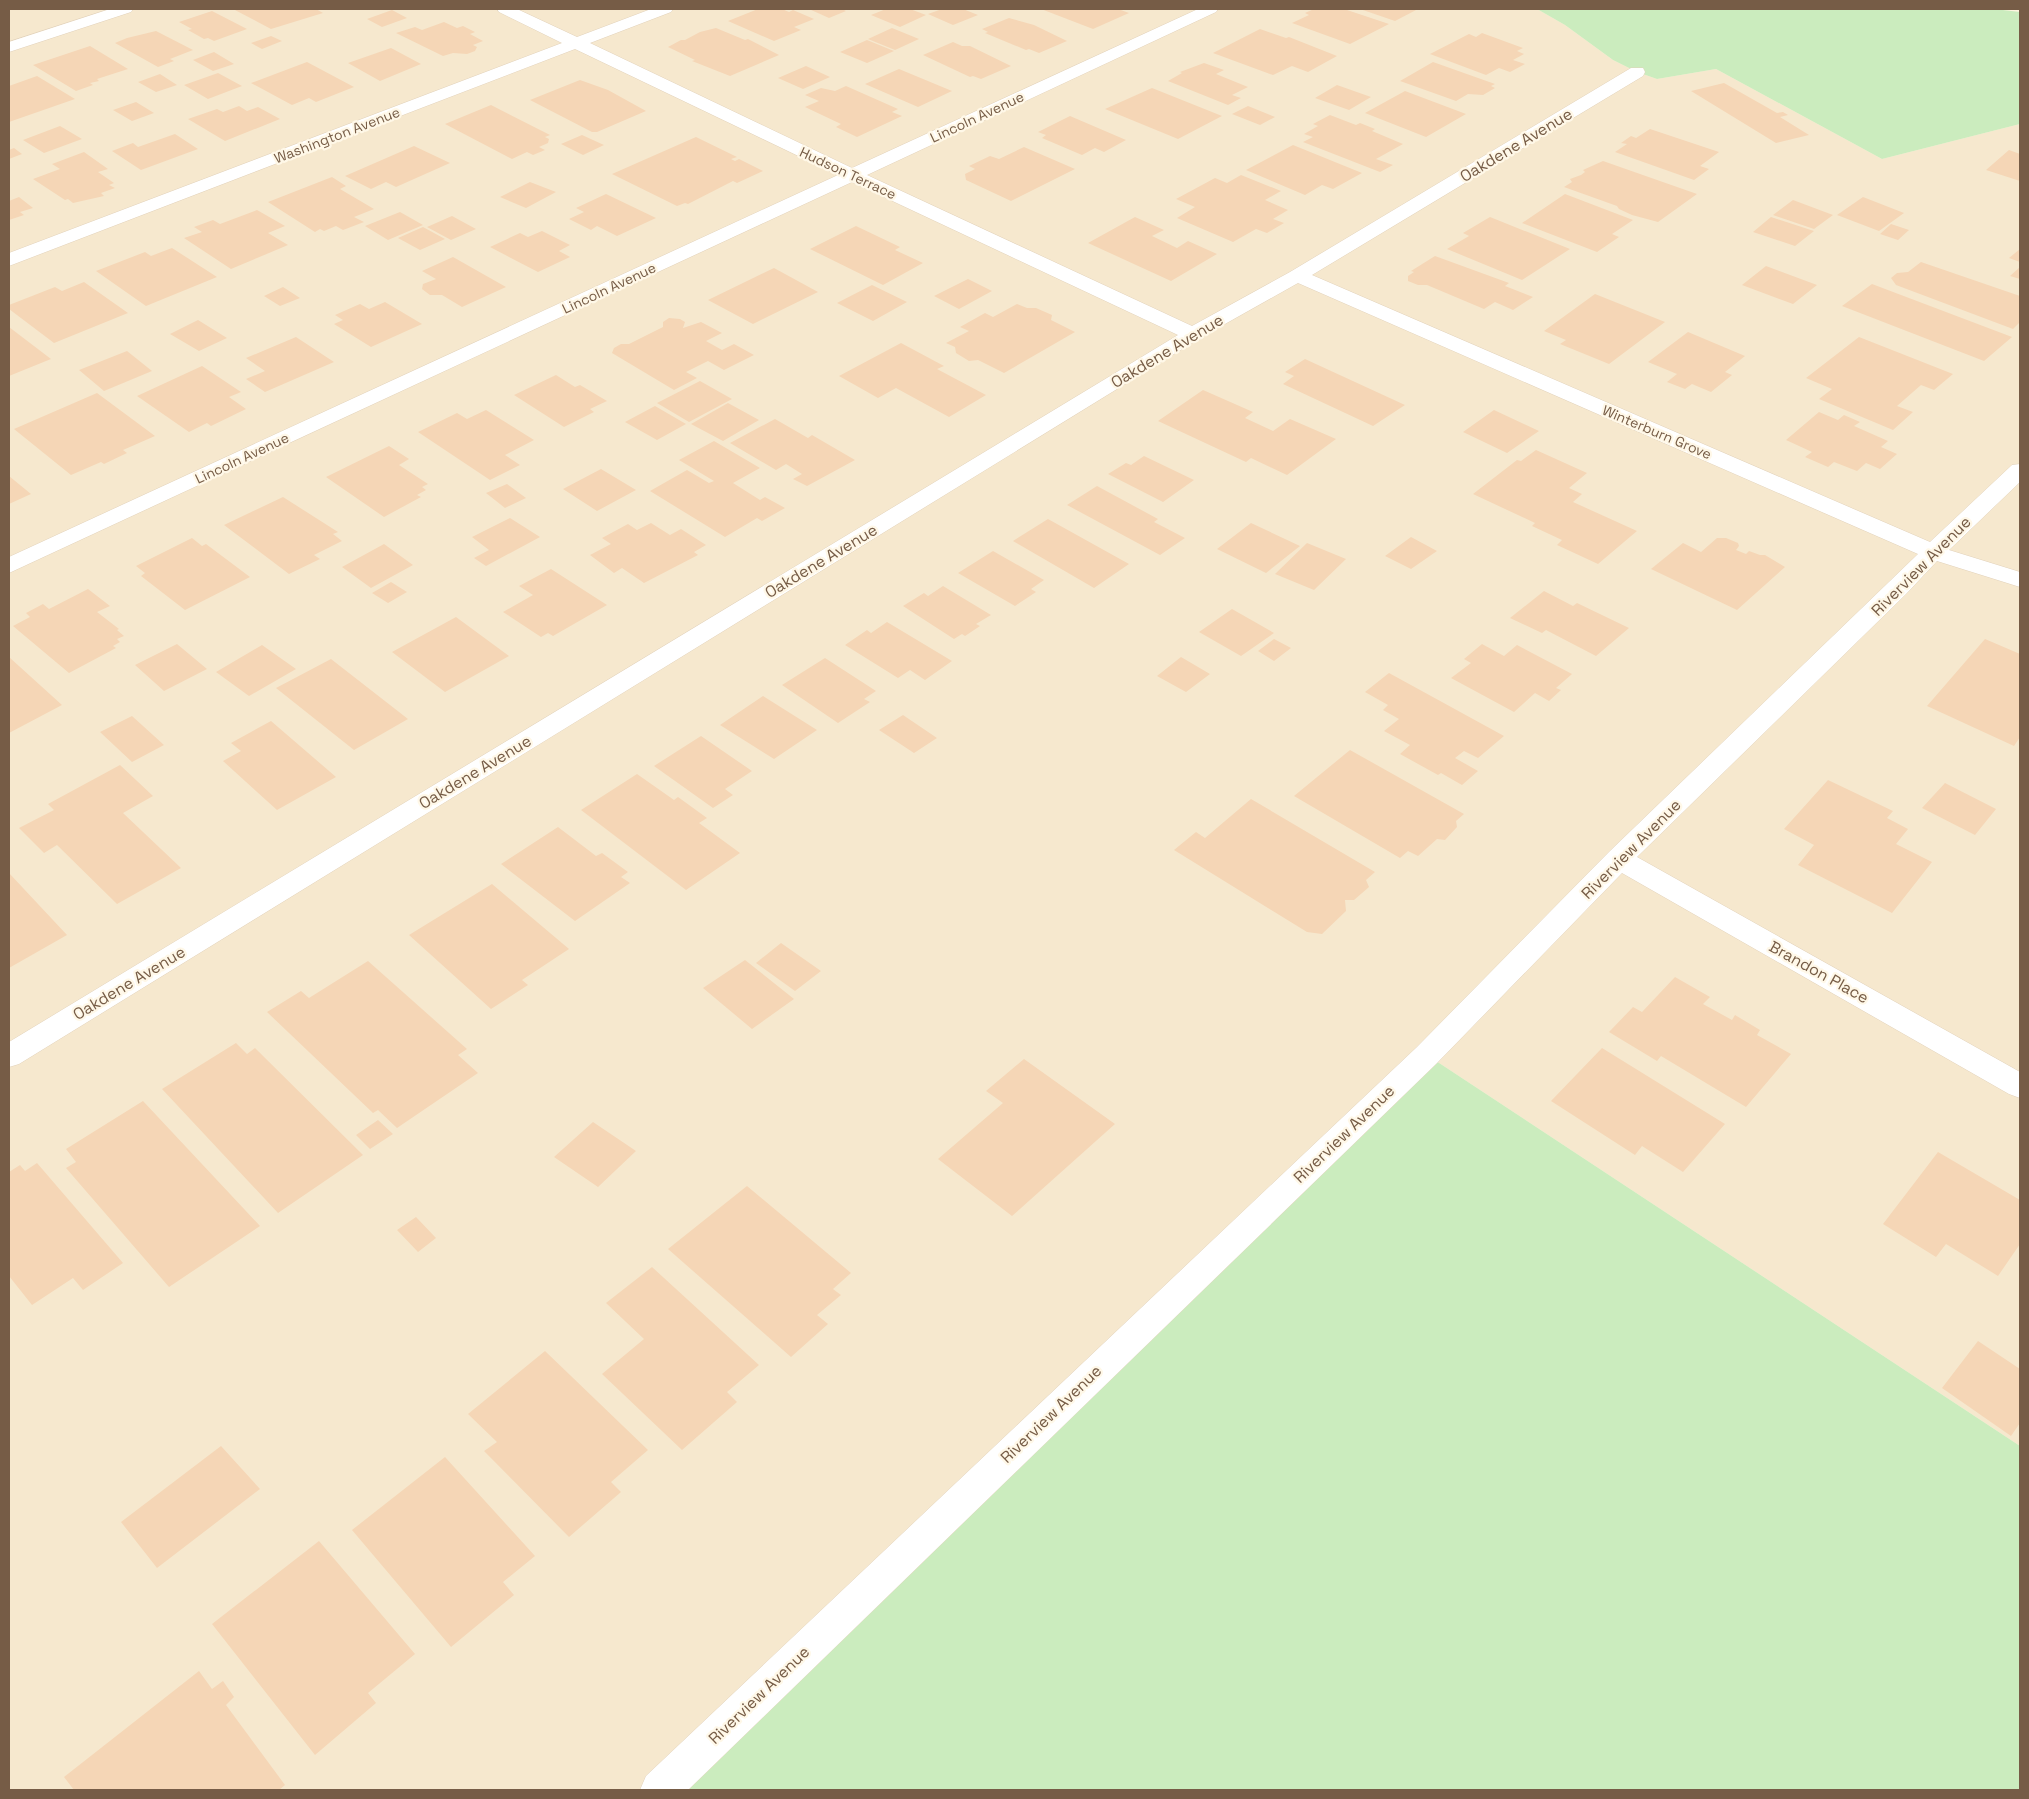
<svg xmlns="http://www.w3.org/2000/svg" width="2029" height="1799" font-family="'Space Grotesk',sans-serif">
<style>
.residential{fill:#f6e8ce}
.green{fill:#cbecbe}
.building{fill:#f5d6b6}
.lines{fill:none;stroke-linecap:round;stroke-linejoin:round}
.minor-casing{stroke:#e2d2bb;stroke-width:1}
.minor{fill:#fff;fill-rule:evenodd}
.labels{text-anchor:middle;dominant-baseline:central;stroke-width:4.5;stroke-linejoin:round;paint-order:stroke}
.far-street-label{font-size:14px;fill:#765c46;stroke:#fff8e8}
.street-label{font-size:16px;fill:#765c46;stroke:#fff8e8}
</style>
<rect width="100%" height="100%" fill="#fef5e0"/>
<path class="residential" d="M9 9H1537L1565 25 1613 60 1637 72 1657 79 1716 69 1882 159 2020 124V1446L1427 1055 660 1790H9Z"/>
<path class="green" d="M1537 9H1994L2020 12V124L1882 159 1716 69 1657 79 1637 72 1613 60 1565 25Z
M1427 1055 2020 1446V1790H660Z"/>
<path class="building" d="M233 9H316L323 13 271 29Z
M758 9H782L789 12 793 10 814 19 794 27 801 30 774 41 728 21Z
M809 9H842L846 11 829 18Z
M886 9H910L926 15 900 27 871 15Z
M942 9H963L978 15 953 25 928 14Z
M1041 9H1118L1129 13 1093 29Z
M1314 9H1344L1389 24 1350 44 1292 23 1309 15 1305 13Z
M1360 9H1418L1395 21Z
M392 10 407 18 382 27 367 19Z
M212 11 247 29 214 41 208 38 204 39 188 30 192 29 179 22Z
M1009 18 1034 25 1067 41 1039 53 1029 49 1026 50 985 33 988 32 982 29Z
M444 22 457 28 463 26 475 32 470 34 483 41 473 45 477 47 475 51 467 54 453 53 443 56 396 33 415 27 422 30Z
M716 28 745 40 748 39 779 55 730 76 692 61 695 60 668 47 681 40H685L700 32Z
M892 28 919 39 895 50 868 39Z
M1260 29 1286 38 1289 37 1337 56 1308 72 1292 66 1273 75 1213 53Z
M156 31 193 50 170 59 174 61 158 67 115 43 127 38Z
M1482 33 1523 48 1517 51 1524 54 1513 60 1525 64 1510 72 1499 68 1486 75 1430 54 1469 34 1476 37Z
M271 36 282 41 262 49 251 43Z
M867 40 894 51 867 63 840 52Z
M953 42 962 46H970L1011 66 981 79 973 76 970 77 923 55Z
M90 46 128 69 97 79 99 81 90 83 93 85 76 91 33 65Z
M391 48 421 64 380 81 348 63Z
M214 52 234 64 213 71 193 60Z
M307 62 354 87 316 102 309 98 292 105 251 83Z
M1433 62 1495 84 1491 86 1495 88 1483 95 1468 94 1456 101 1400 81Z
M1204 63 1224 70 1216 74 1248 87 1232 95 1241 98 1228 105 1168 81 1182 73 1180 72Z
M806 66 830 77 803 89 778 78Z
M899 69 952 91 918 107 865 84Z
M218 73 242 86 208 99 184 85Z
M160 74 177 85 156 92 138 82Z
M37 76 75 99 9 122V86Z
M580 80 608 90 646 111 597 132H592L530 100Z
M1724 83 1777 113 1783 112 1788 115 1780 117 1809 135 1776 143 1691 91Z
M1337 85 1371 97 1349 110 1315 98Z
M846 86 898 109 892 112 902 116 857 137 836 127 841 124 805 107 819 101 805 95 821 88 835 91Z
M1152 88 1222 116 1178 139 1105 109Z
M1405 91 1466 114 1426 137 1365 113Z
M136 102 154 113 132 121 113 110Z
M491 105 550 135 545 137 549 139 548 143 539 147 545 150 533 155 527 152 512 159 445 124Z
M239 106 247 111 258 107 280 119 225 141 188 119 217 109 223 112Z
M1248 106 1275 117 1260 125 1232 114Z
M1330 115 1356 125 1360 123 1375 129 1372 131 1403 144 1376 159 1393 165 1380 172 1303 142 1313 137 1304 134 1318 126 1313 124Z
M1070 116 1126 140 1104 152 1095 148 1082 155 1042 138 1046 135 1038 132Z
M60 126 82 139 44 153 23 140Z
M1650 129 1719 152 1700 166 1709 169 1694 180 1615 152 1627 144 1621 143 1631 136 1636 138Z
M175 134 198 149 141 170 112 151 133 143 138 147Z
M582 135 604 145 583 155 561 144Z
M696 137 737 157 731 159 735 161 739 159 763 171 737 183 733 181 688 204 685 203 677 206 612 174Z
M1293 145 1362 173 1333 189 1322 185 1305 195 1246 170Z
M414 146 450 163 396 187 386 182 371 189 345 176Z
M1024 147 1075 169 1011 201 966 180 965 174 975 169 969 166 990 156 999 159Z
M14 148 22 154 9 159V150Z
M2009 150 2020 154V181L1986 170Z
M84 152 108 169 98 172 114 183 109 185 115 188 101 193 104 196 73 203 68 199 65 200 33 179 60 169 52 164Z
M1603 161 1697 194 1658 222 1632 215 1619 209 1617 206 1564 187 1572 182 1570 179 1581 175 1585 172 1583 170Z
M1241 175 1281 191 1265 200 1288 210 1273 219 1284 223 1267 233 1256 229 1233 242 1177 218 1195 207 1176 199 1215 178 1227 183Z
M332 177 346 186 340 189 374 209 354 217 364 222 343 230 336 226 324 231 320 229 315 232 268 202Z
M530 182 556 192 526 208 500 197Z
M606 194 656 218 617 236 597 226 591 230 569 219 584 212 576 208Z
M1565 194 1633 220 1612 234 1619 237 1597 252 1522 223Z
M19 197 33 208 20 212 24 215 9 220V201Z
M1863 197 1904 213 1879 231 1837 215Z
M1793 200 1833 215 1814 229 1773 215Z
M257 210 285 226 268 233 288 245 231 269 184 238 202 232 194 227 213 220 220 224Z
M400 212 423 225 388 240 365 226Z
M452 216 476 229 451 240 427 227Z
M1135 217 1164 230 1152 236 1177 248 1188 241 1217 254 1171 281 1088 243Z
M1490 217 1570 249 1522 280 1447 249 1469 236 1463 233Z
M1771 217 1814 231 1795 246 1753 232Z
M1891 224 1909 230 1898 240 1880 234Z
M856 226 900 247 895 250 923 263 883 285 810 249Z
M423 227 445 239 420 250 398 238Z
M542 231 570 245 559 251 570 257 538 272 490 247 520 233 528 237Z
M172 248 217 277 146 306 96 271 145 252 151 256Z
M2020 249V262L2009 258Z
M1435 256 1509 283 1505 286 1533 297 1513 310 1495 302 1484 309 1427 285H1418L1408 281V276L1414 272 1411 271Z
M453 257 506 287 462 307 442 295H430L422 289 423 284 436 279 422 271Z
M1921 262 2020 296V322L2013 329 1896 285 1891 278 1897 273 1908 272Z
M1766 266 1817 285 1793 304 1742 285Z
M2020 267V279L2010 276Z
M774 268 818 292 753 324 708 300Z
M968 279 992 291 959 309 934 296Z
M84 282 128 313 54 343 9 309V305L55 287 62 291Z
M1872 284 2012 337 1984 361 1842 306Z
M872 285 907 302 873 321 837 303Z
M283 287 300 298 280 306 264 296Z
M1595 294 1665 322 1609 364 1560 344 1566 340 1544 331Z
M385 302 422 324 371 347 334 324 343 320 335 315 360 304 369 309Z
M1017 304 1027 308H1036L1052 315 1051 320 1075 332 1004 373 978 360 969 361 956 353 955 347 946 343 969 331 960 327 985 313 993 317Z
M669 318 680 319 685 322 683 328 701 322 722 333 706 341 722 350 734 344 754 355 724 370 708 361 686 372 697 378 674 390 612 353 614 348 621 344H629L663 327V322Z
M198 320 227 338 199 351 170 334Z
M9 327 51 359 9 376Z
M1688 332 1745 356 1725 372 1732 375 1711 392 1692 384 1685 389 1667 382 1677 374 1648 362Z
M296 337 334 362 265 392 246 379 265 371 246 358Z
M1859 337 1953 374 1934 390 1921 385 1897 406 1913 412 1893 430 1819 399 1832 389 1806 378Z
M901 343 944 366 937 369 986 395 949 417 896 388 878 398 839 376Z
M127 351 152 371 104 391 79 370Z
M1305 359 1405 405 1373 426 1283 384 1294 376 1285 372Z
M202 366 241 392 229 397 246 409 211 426 207 423 189 432 137 396Z
M556 375 575 387 580 385 607 401 590 409 594 412 564 427 514 395Z
M700 381 732 399 689 422 657 403Z
M1203 390 1253 412 1245 418 1273 431 1290 419 1336 439 1287 475 1251 458 1246 462 1158 421Z
M97 393 155 436 123 450 127 453 104 464 101 462 71 475 14 429Z
M728 403 759 420 723 441 691 424Z
M655 406 686 424 657 440 625 422Z
M486 410 534 440 505 455 520 465 490 480 418 432 457 413 467 419Z
M1494 410 1539 431 1507 453 1463 432Z
M1819 412 1838 420 1844 415 1860 422 1854 426 1888 441 1881 447 1897 454 1880 469 1866 463 1857 471 1834 462 1828 467 1805 457 1812 452 1786 440Z
M775 419 808 438 812 435 855 460 807 486 793 479 802 474 786 464 776 470 730 443Z
M714 441 760 468 733 483 760 500 765 497 785 508 762 521 757 518 725 537 650 491 687 470 709 483 714 481 679 460Z
M389 446 409 459 399 465 428 484 422 487 426 490 417 495 421 497 384 517 326 477Z
M1536 450 1587 473 1569 488 1582 494 1573 502 1637 531 1598 564 1557 545 1562 540 1532 526 1535 523 1473 494 1517 460 1521 461Z
M1144 456 1194 480 1163 502 1108 474 1126 463 1131 465Z
M601 469 636 490 597 511 563 489Z
M9 476 31 494 9 504Z
M507 484 526 498 505 508 486 493Z
M1097 486 1158 519 1154 522 1185 538 1160 555 1067 505Z
M283 497 338 532 333 534 342 541 314 555 320 559 289 574 224 525Z
M510 518 540 537 486 566 474 558 489 550 472 537Z
M1048 519 1129 564 1094 588 1013 541Z
M651 523 670 535 681 529 706 545 694 552 698 555 644 583 622 568 614 573 590 555 611 544 602 538 628 524 637 530Z
M1251 523 1300 546 1266 573 1217 549Z
M1411 537 1437 551 1411 569 1385 556Z
M192 538 202 546 206 544 250 577 185 610 141 576 145 573 136 566Z
M1717 538H1726L1738 543 1739 546 1736 550 1746 554 1749 551 1760 555H1765L1785 567 1737 610 1651 569 1683 543 1701 552Z
M1307 543 1346 559 1314 590 1275 574Z
M384 544 413 565 371 588 342 567Z
M993 551 1044 580 1031 589 1036 592 1015 606 958 573Z
M551 569 607 605 553 636 548 633 541 637 503 612 533 595 519 586Z
M391 582 407 592 388 603 372 593Z
M943 586 991 615 976 624 980 626 965 636 962 634 954 639 903 606 924 593 928 596Z
M88 589 110 606 97 612 119 629 117 630 124 636 117 639 120 642 113 646 116 648 69 673 13 626 30 617 26 613 43 604 49 609Z
M1544 591 1573 606 1577 603 1629 628 1596 656 1546 630 1542 633 1510 618Z
M1232 609 1274 633 1241 656 1199 632Z
M456 617 509 656 445 692 392 652Z
M887 622 952 661 925 680 910 670 898 678 845 645 867 630 871 633Z
M1274 639 1291 648 1274 661 1258 651Z
M1985 639 2020 654V737L2014 746 1927 706Z
M177 644 207 669 164 691 135 665Z
M1482 644 1504 656 1517 645 1572 674 1556 688 1561 690 1549 701 1535 693 1514 712 1451 678 1471 663 1464 659Z
M262 645 296 669 249 696 216 672Z
M9 657 62 705 9 733Z
M1181 657 1210 674 1186 692 1157 676Z
M825 658 876 691 864 699 870 702 838 723 782 685Z
M331 659 408 719 354 750 276 688Z
M1389 673 1504 736 1478 758 1464 751 1455 758 1478 771 1462 785 1441 773 1438 775 1400 754 1410 745 1384 731 1399 719 1383 710 1388 705 1365 692Z
M763 696 817 730 774 759 720 725Z
M903 715 937 738 914 753 879 730Z
M132 716 164 745 132 762 100 732Z
M271 721 336 777 277 810 223 761 241 751 231 743Z
M701 736 752 771 725 789 733 795 713 808 654 766Z
M1350 750 1464 814 1456 821 1457 827 1445 840 1437 839 1418 856 1408 851 1400 858 1294 796Z
M120 765 153 796 123 813 181 868 117 904 57 845 44 853 19 828 54 810 48 804Z
M637 774 674 800 678 797 707 818 699 823 740 853 686 890 581 810Z
M1828 780 1893 811 1887 818 1908 829 1896 844 1932 862 1892 913 1798 865 1814 845 1784 829Z
M1945 783 1996 809 1975 835 1922 808Z
M1251 799 1375 872 1366 880 1369 887 1354 900H1345L1346 911 1322 934 1307 932 1174 850 1196 832 1205 838Z
M558 827 596 856 602 853 628 872 621 877 630 883 575 921 501 864Z
M9 873 67 935 9 968Z
M492 884 569 949 522 980 528 985 491 1009 409 935Z
M781 943 821 971 795 991 756 963Z
M745 960 794 999 752 1029 703 988Z
M368 961 467 1049 458 1055 478 1073 397 1128 378 1110 373 1113 267 1012 301 991 309 998Z
M1675 977 1710 997 1703 1004 1732 1020 1735 1015 1760 1030 1757 1035 1791 1054 1746 1107 1661 1056 1657 1061 1609 1032 1633 1007 1642 1012Z
M236 1043 247 1054 255 1048 363 1155 278 1213 162 1089Z
M1602 1048 1725 1124 1683 1172 1642 1146 1635 1155 1551 1101Z
M1024 1059 1115 1124 1012 1216 938 1159 1003 1103 986 1091Z
M143 1101 260 1226 169 1287 66 1168 76 1162 66 1149Z
M378 1120 393 1134 370 1149 356 1135Z
M593 1122 636 1151 598 1187 554 1157Z
M1938 1152 2020 1200V1244L1998 1276 1946 1244 1936 1257 1883 1224Z
M37 1163 123 1263 83 1290 73 1278 32 1305 9 1276V1172L20 1165 25 1171Z
M747 1186 851 1273 833 1289 841 1295 817 1315 828 1324 791 1357 668 1249Z
M416 1217 436 1238 418 1252 397 1230Z
M652 1267 759 1365 727 1392 737 1402 682 1450 602 1374 644 1339 606 1303Z
M1978 1341 2020 1369V1423L2011 1436 1942 1388Z
M545 1351 648 1450 611 1482 621 1492 569 1537 484 1451 497 1442 468 1414Z
M221 1446 260 1489 157 1568 121 1522Z
M445 1457 535 1556 503 1582 514 1595 451 1647 352 1530Z
M319 1541 415 1654 368 1693 376 1703 315 1755 212 1624Z
M199 1671 212 1689 223 1681 234 1697 226 1705 285 1785 279 1790H74L64 1777Z"/>
<g class="lines">
<defs>
<path id="minor" d="M110 9H133L131 12 9 52V42Z
M497 9H517L577 37 651 9H673L671 12 590 43 852 168 1198 9H1218L1216 12 867 175 1192 326 1290 272 1631 68H1643L1645 72 1643 76 1312 275 1930 542 2012 465 2020 464V482L1949 550 2020 572V587L1937 561 1906 594 1637 857 2020 1072V1098L2009 1094 1622 873 1437 1063 688 1790H640L646 1776 1417 1047 1609 852 1918 554 1298 283 1200 338 19 1064 9 1067V1042L1178 335 852 182 9 573V557L838 175 575 49 9 266V253L562 43 499 12Z"/>
</defs>
<use href="#minor" class="minor-casing"/>
<use href="#minor" class="minor"/>
</g>
<g class="labels">
<g class="far-street-label">
<text transform="translate(977 117) rotate(-25)">Lincoln Avenue</text>
<text transform="translate(337 135) rotate(-21)">Washington Avenue</text>
<text transform="translate(848 173) rotate(25)">Hudson Terrace</text>
<text transform="translate(609 288) rotate(-25)">Lincoln Avenue</text>
<text transform="translate(1657 432) rotate(23)">Winterburn Grove</text>
<text transform="translate(242 458) rotate(-25)">Lincoln Avenue</text>
</g>
<g class="street-label">
<text transform="translate(1516 145) rotate(-31)">Oakdene Avenue</text>
<text transform="translate(1167 351) rotate(-31)">Oakdene Avenue</text>
<text transform="translate(821 561) rotate(-31)">Oakdene Avenue</text>
<text transform="translate(1921 566) rotate(-45)">Riverview Avenue</text>
<text transform="translate(475 772) rotate(-31)">Oakdene Avenue</text>
<text transform="translate(1631 849) rotate(-45)">Riverview Avenue</text>
<text transform="translate(1819 972) rotate(29)">Brandon Place</text>
<text transform="translate(129 983) rotate(-31)">Oakdene Avenue</text>
<text transform="translate(1344 1134) rotate(-44)">Riverview Avenue</text>
<text transform="translate(1051 1414) rotate(-44)">Riverview Avenue</text>
<text transform="translate(759 1695) rotate(-44)">Riverview Avenue</text>
</g>
</g>
<rect width="2029" height="1799" fill="none" stroke="#765c46" stroke-width="20"/>
</svg>
